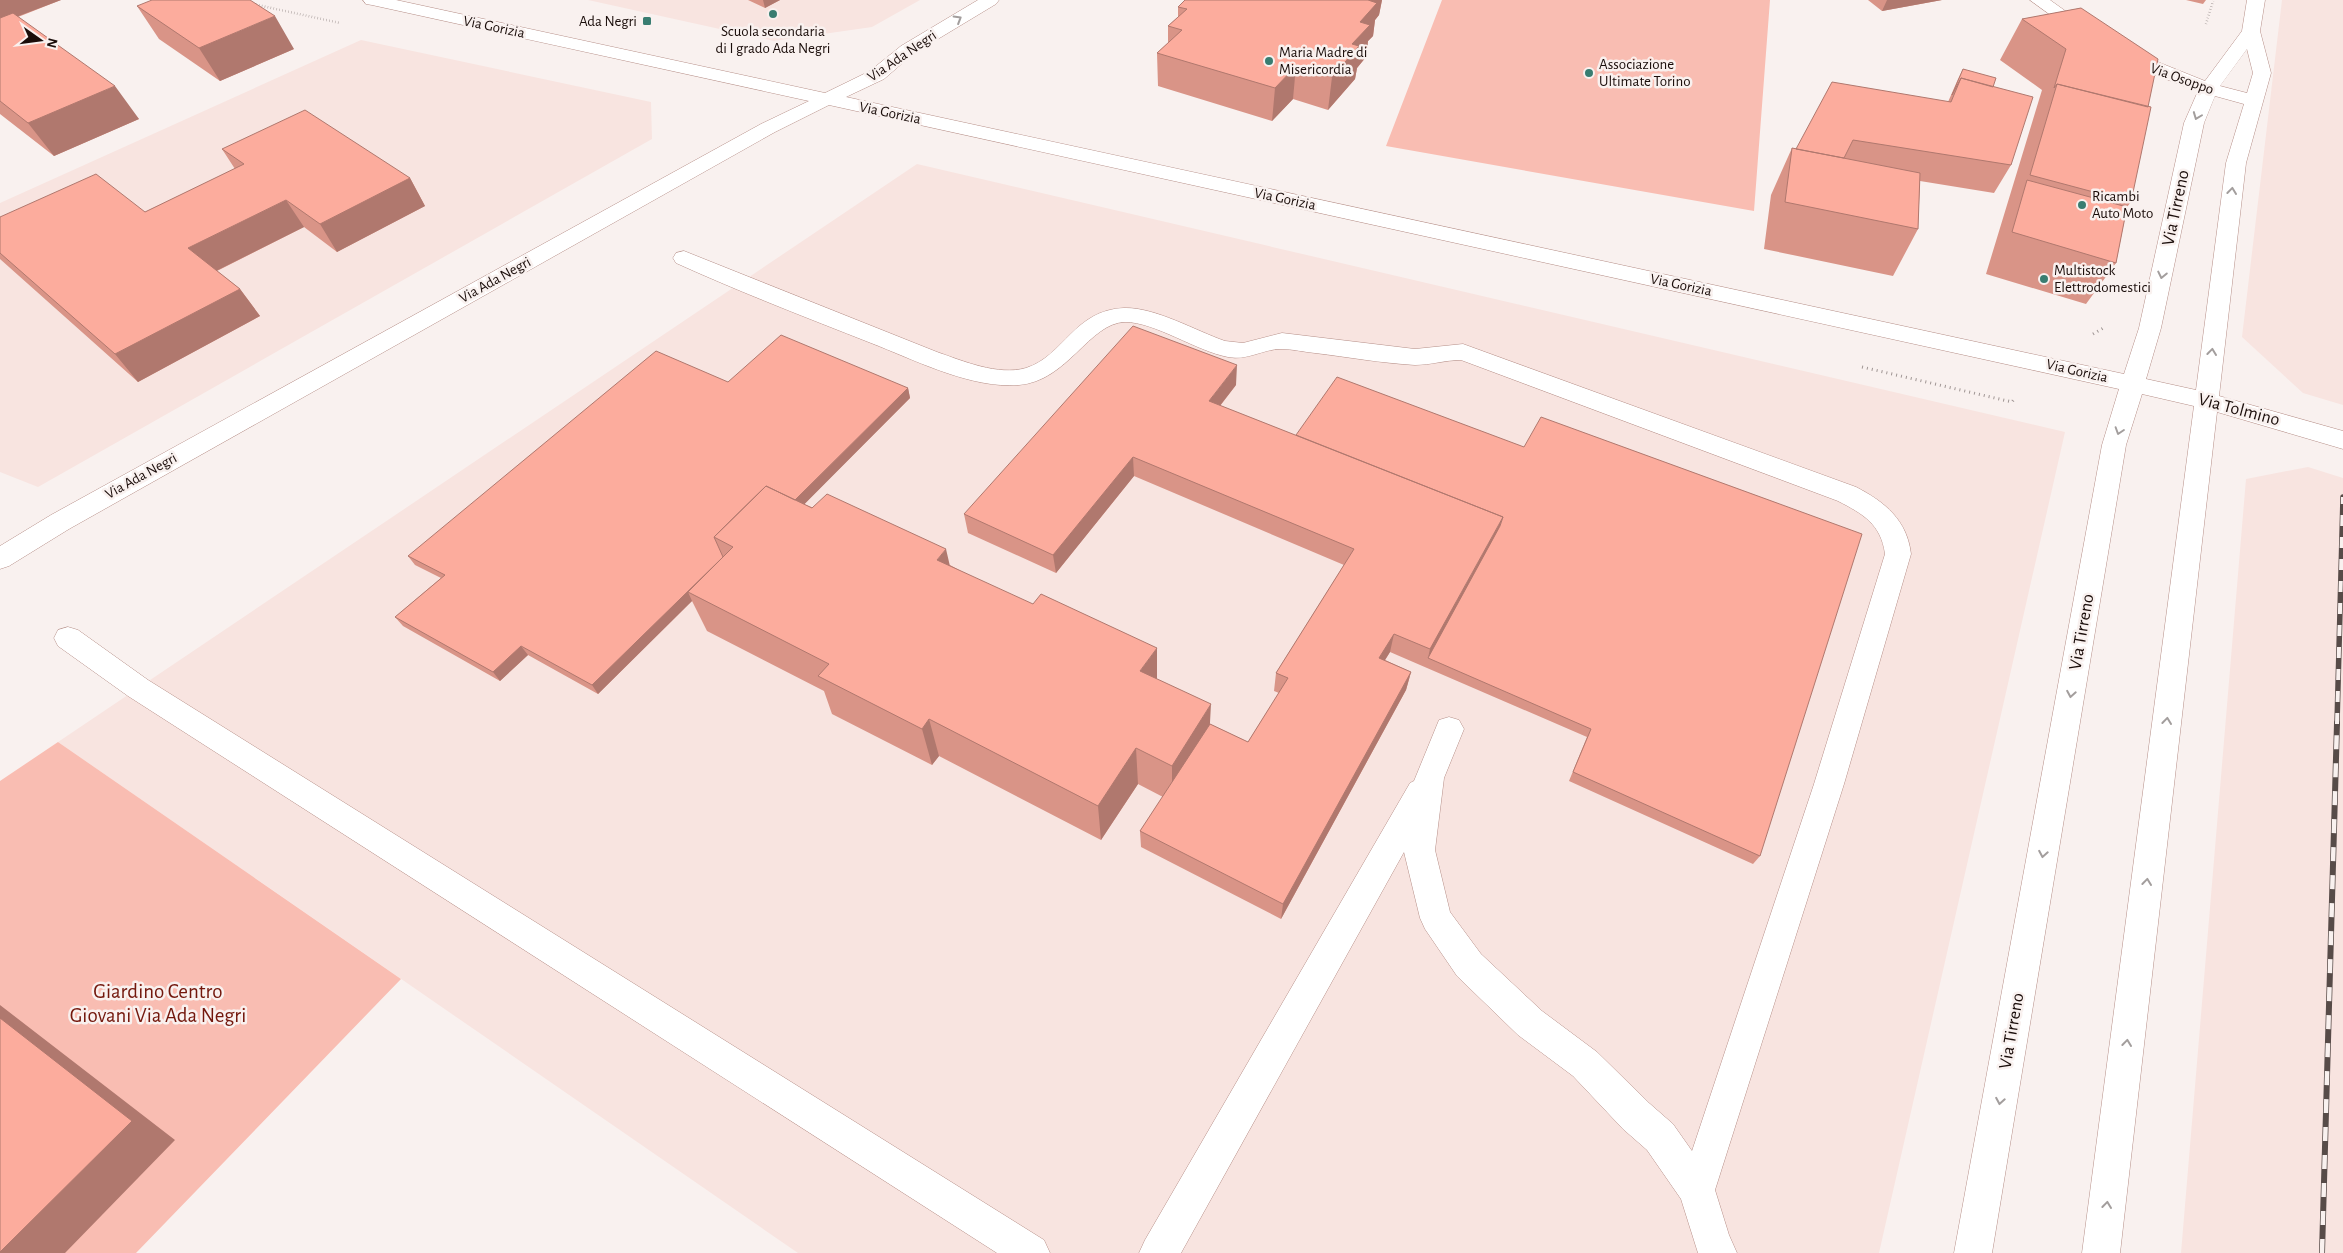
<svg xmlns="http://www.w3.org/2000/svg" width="2343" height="1253" font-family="'Alegreya Sans',sans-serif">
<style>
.built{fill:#f8e4e0}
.green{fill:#f9bdb2}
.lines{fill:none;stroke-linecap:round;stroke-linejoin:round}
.minor-casing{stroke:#b68f88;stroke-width:1}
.path-far1{stroke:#9f9593;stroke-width:2.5;stroke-dasharray:0.5 2.5;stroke-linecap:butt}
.path{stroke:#9f9593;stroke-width:3;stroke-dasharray:1 4;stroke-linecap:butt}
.minor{fill:#fff;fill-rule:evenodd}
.rail-far1-casing{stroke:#574b48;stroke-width:5.5}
.rail-casing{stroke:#574b48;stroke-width:6}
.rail-far1{stroke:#f9f1ef;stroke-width:4;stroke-dasharray:11;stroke-linecap:butt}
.rail{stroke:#f9f1ef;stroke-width:4.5;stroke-dasharray:14;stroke-linecap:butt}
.wall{fill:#d99487}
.shaded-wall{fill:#b0786e}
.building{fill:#fcac9d;stroke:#b0786e}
.oneway{stroke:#a39e9d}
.poi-dot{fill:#397d71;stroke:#f9f1ef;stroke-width:2}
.labels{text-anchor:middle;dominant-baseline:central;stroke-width:5;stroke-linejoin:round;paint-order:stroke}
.far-poi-label{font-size:15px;fill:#1a0d0a;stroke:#f9f1ef;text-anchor:start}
.far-street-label{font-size:15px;fill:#1a0d0a;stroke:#f9f1ef}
.street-label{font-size:18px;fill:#1a0d0a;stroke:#f9f1ef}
.near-park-label{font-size:21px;fill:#73170c;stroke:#f9f1ef}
</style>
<rect width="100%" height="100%" fill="#f9f1ef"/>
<path class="built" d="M588 0H920L872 27 774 41Z
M2282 0H2343V405L2303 393 2242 337Z
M361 40 651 102 652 139 38 487 0 472V203Z
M917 164 2065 432 1879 1253H798L58 742Z
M2308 467 2343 478V1253H2181L2246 479Z"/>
<path class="green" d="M1442 0H1770L1754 211 1386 146Z
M58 742 401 979 136 1253H0V781Z"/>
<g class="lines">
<defs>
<path id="minor" d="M363 0H396L825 93 870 71 901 46 978 0H999L996 4 913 54 884 79 846 97 2124 374 2139 328 2184 123 2198 91 2147 72 2116 58 2113 54 2116 50H2128L2205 81 2242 31 2247 0H2265L2260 31 2271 73 2246 163 2219 396 2343 431V449L2217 412 2120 1253H2082L2194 406 2142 394 2126 445 1992 1253H1954L2102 445 2119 389 829 105 775 132 69 529 9 566 0 569V546L51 515 761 124 809 101 372 5 366 4ZM2247 49 2253 73 2247 93 2220 86ZM2215 96 2244 104 2226 163 2196 390 2146 379 2161 328 2204 123Z
M2030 0H2050L2096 33 2093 37H2081Z
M684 251 937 352C963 361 998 376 1026 368 1064 356 1074 310 1124 308 1155 307 1196 331 1225 341L1243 343 1282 333 1415 349 1463 344 1856 487C1885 502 1907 520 1911 554L1844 784 1715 1190 1729 1235 1737 1253H1698L1681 1199 1647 1150 1623 1129 1573 1076 1518 1035 1457 976 1425 929 1420 918 1404 852 1181 1253H1139L1145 1240 1410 783 1414 781 1439 720 1449 717 1459 720 1464 729 1444 778 1435 850 1450 912 1481 954 1542 1011 1597 1052 1649 1103 1673 1124 1692 1151 1814 784 1885 554C1881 524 1863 514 1838 501L1461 360C1445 360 1431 365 1415 365 1381 363 1348 357 1315 353 1304 352 1293 349 1281 349 1263 349 1247 361 1228 357 1196 351 1155 322 1125 322 1089 323 1068 381 1019 385 971 389 915 360 871 343 805 317 740 292 676 263L673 258 676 253Z
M68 627 78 630 148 680 1044 1240 1050 1253H997L128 696 58 646 54 638 58 630Z"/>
</defs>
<use href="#minor" class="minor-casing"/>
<path class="path-far1" d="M253 4 340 23
M2206 24 2213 1"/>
<path class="path" d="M2093 334 2105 327
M1862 367 2012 402 2015 398"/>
<use href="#minor" class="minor"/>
<defs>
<path id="rail-far1" d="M2337 724 2343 497"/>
<path id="rail" d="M2322 1253 2337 723"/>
</defs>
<use href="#rail-far1" class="rail-far1-casing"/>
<use href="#rail" class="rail-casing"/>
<use href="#rail-far1" class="rail-far1"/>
<use href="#rail" class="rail"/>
</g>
<path class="wall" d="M0 0H61L18 17 139 119 54 156 0 114Z
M748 0H780L765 8Z
M1382 0 1379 15 1375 20 1373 36 1368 41 1366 57 1357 68 1355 79 1328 110 1293 99 1272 121 1158 86 1157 53 1168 43V26L1178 17V7Z
M1868 0H1942L1882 11Z
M2186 0H2206L2203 4Z
M137 6 294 49 220 81 159 39Z
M2081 8 2131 202 2127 207 2116 263 2086 304 1986 274 2042 90 2000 60 2022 19Z
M1963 69 1993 87 2011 165 1994 193 1920 181 1918 229 1893 276 1764 249 1771 195 1792 148 1796 149 1948 102 1958 79Z
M222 149 410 178 425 206 337 252 304 227 217 271 240 289 260 316 138 382 0 259V217L145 212 235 169Z
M728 382 908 388 910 398 804 504 950 565 1157 680 1210 724 1248 742 1279 693 1274 691 1276 673 1344 565 1134 476 1056 573 968 533 964 514 1236 385 1220 406 1760 856 1753 864 1569 781 1587 737 1390 652 1385 660 1411 672 1406 690 1281 919 1141 847 1140 831 1163 797 1138 784 1101 840 939 756 932 765 832 714 824 691 707 631 692 601 598 694 528 655 500 681 403 626 395 617 441 578 415 565 408 556Z"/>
<path class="shaded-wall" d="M0 0H61L0 23Z
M763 0H780L765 8Z
M1368 0H1382L1379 15 1375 20 1373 36 1368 41 1366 57 1357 68 1355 79 1328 110 1332 77 1352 44Z
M1887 0H1942L1882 11Z
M275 16 294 49 220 81 199 48Z
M1296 66 1293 99 1272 121 1275 88Z
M115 86 139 119 54 156 28 123Z
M410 178 425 206 337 252 320 224Z
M286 200 304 227 208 275 188 248Z
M240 289 260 316 138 382 115 354Z
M1237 365 1236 385 1208 421 1209 401Z
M908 388 910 398 742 567 738 557Z
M1133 457 1134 476 1056 573 1053 555Z
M1503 517 1497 535 1428 658 1430 649Z
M946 549 955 588 937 560Z
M717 562 688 592 692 601 598 694 592 685Z
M1394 634 1390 652 1375 676 1379 658Z
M521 646 528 655 500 681 493 672Z
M1157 648V686L1140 671Z
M1411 672 1406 690 1281 919 1283 904Z
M1211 704 1209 741 1172 801V766Z
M929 719 939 756 932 765 922 729Z
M1136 748 1138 784 1101 840 1098 806Z
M0 1005 175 1140 65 1253H0Z"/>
<path class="building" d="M152 0H250L275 16 199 48 137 6Z
M1185 0H1368L1377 3 1360 22 1370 25 1352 44 1359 46 1332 77 1296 66 1275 88 1157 53 1182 30 1168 26 1187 9 1178 7Z
M2081 8 2158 59 2148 107 2057 84 2054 88 2066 49 2022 19Z
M13 13 115 86 28 123 0 101V18Z
M1963 69 1996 78 1993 87 1961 78 1952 95Z
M1961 78 2033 97 2011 165 1853 140 1844 158 1796 149 1832 82 1951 102Z
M2057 84 2151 107 2131 202 2030 175Z
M305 110 410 178 320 224 286 200 188 248 240 289 115 354 0 253V217L96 174 145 212 244 164 222 149Z
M1792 148 1920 173 1918 229 1785 202Z
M2027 180 2127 207 2116 263 2012 232Z
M1133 326 1237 365 1209 401 1503 517 1430 649 1394 634 1379 658 1411 672 1283 904 1140 831 1210 724 1248 742 1288 678 1276 673 1354 549 1133 457 1053 555 964 514Z
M781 335 908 388 795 500 766 486 714 537 723 557 592 685 521 646 493 672 395 617 445 575 408 556 656 351 728 382Z
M1337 377 1524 447 1541 417 1862 534 1760 856 1573 772 1591 729 1428 658 1500 526 1503 517 1296 435Z
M766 486 812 508 827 494 946 549 937 560 1033 604 1041 594 1157 648 1140 671 1211 704 1172 766 1136 748 1098 806 929 719 922 729 818 676 829 664 688 592 733 547 714 537Z
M0 1018 132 1121 0 1252Z"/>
<defs><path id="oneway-chevron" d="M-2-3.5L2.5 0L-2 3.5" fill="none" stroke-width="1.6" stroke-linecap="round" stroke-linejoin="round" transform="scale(1.25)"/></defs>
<g class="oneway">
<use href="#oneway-chevron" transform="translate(958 19) rotate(-31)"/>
<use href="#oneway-chevron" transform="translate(2197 116) rotate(111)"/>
<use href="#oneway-chevron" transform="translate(2232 191) rotate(-83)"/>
<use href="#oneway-chevron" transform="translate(2162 275) rotate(102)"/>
<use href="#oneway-chevron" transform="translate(2212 352) rotate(-83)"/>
<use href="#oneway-chevron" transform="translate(2119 431) rotate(108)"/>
<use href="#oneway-chevron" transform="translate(2071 694) rotate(100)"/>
<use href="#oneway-chevron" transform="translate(2167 721) rotate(-83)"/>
<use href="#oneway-chevron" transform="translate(2043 854) rotate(100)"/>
<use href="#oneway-chevron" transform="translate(2147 882) rotate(-83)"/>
<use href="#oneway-chevron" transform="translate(2127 1043) rotate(-83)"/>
<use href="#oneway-chevron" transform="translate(2000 1101) rotate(100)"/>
<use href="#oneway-chevron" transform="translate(2107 1205) rotate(-83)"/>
</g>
<g class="poi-dot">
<circle cx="773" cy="14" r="5"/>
<rect x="642" y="16" width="10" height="10" rx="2.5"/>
<circle cx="1269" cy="61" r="5"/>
<circle cx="1589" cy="73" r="5"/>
<circle cx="2082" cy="205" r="5"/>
<circle cx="2044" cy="279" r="5"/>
</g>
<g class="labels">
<g class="far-poi-label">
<text x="637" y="21" text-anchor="end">Ada Negri</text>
<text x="773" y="31" text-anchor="middle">Scuola secondaria<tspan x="773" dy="17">di I grado Ada Negri</tspan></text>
<text x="1279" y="52">Maria Madre di<tspan x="1279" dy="17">Misericordia</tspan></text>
<text x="1599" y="64">Associazione<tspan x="1599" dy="17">Ultimate Torino</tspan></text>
<text x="2092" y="196">Ricambi<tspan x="2092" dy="17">Auto Moto</tspan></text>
<text x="2054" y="270">Multistock<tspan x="2054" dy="17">Elettrodomestici</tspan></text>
</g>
<g class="far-street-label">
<text transform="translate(494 27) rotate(12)">Via Gorizia</text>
<text transform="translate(902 56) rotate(-34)">Via Ada Negri</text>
<text transform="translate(2182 79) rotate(20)">Via Osoppo</text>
<text transform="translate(890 113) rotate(12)">Via Gorizia</text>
<text transform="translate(1285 199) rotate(12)">Via Gorizia</text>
<text transform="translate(495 280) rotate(-29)">Via Ada Negri</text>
<text transform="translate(1681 285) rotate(12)">Via Gorizia</text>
<text transform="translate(2077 371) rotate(13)">Via Gorizia</text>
<text transform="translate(141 476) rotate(-29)">Via Ada Negri</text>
</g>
<g class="street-label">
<text transform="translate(2176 208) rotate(-78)">Via Tirreno</text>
<text transform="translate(2239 410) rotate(15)">Via Tolmino</text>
<text transform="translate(2082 632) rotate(-80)">Via Tirreno</text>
<text transform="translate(2012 1031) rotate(-80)">Via Tirreno</text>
</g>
<g class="near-park-label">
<text x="158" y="991">Giardino Centro<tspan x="158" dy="24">Giovani Via Ada Negri</tspan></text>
</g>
</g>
<g transform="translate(40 40) rotate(104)" stroke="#f9f1ef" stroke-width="4" paint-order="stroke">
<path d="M0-4L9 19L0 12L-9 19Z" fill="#1a0d0a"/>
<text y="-8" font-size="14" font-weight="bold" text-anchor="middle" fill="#1a0d0a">N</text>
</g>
</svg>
